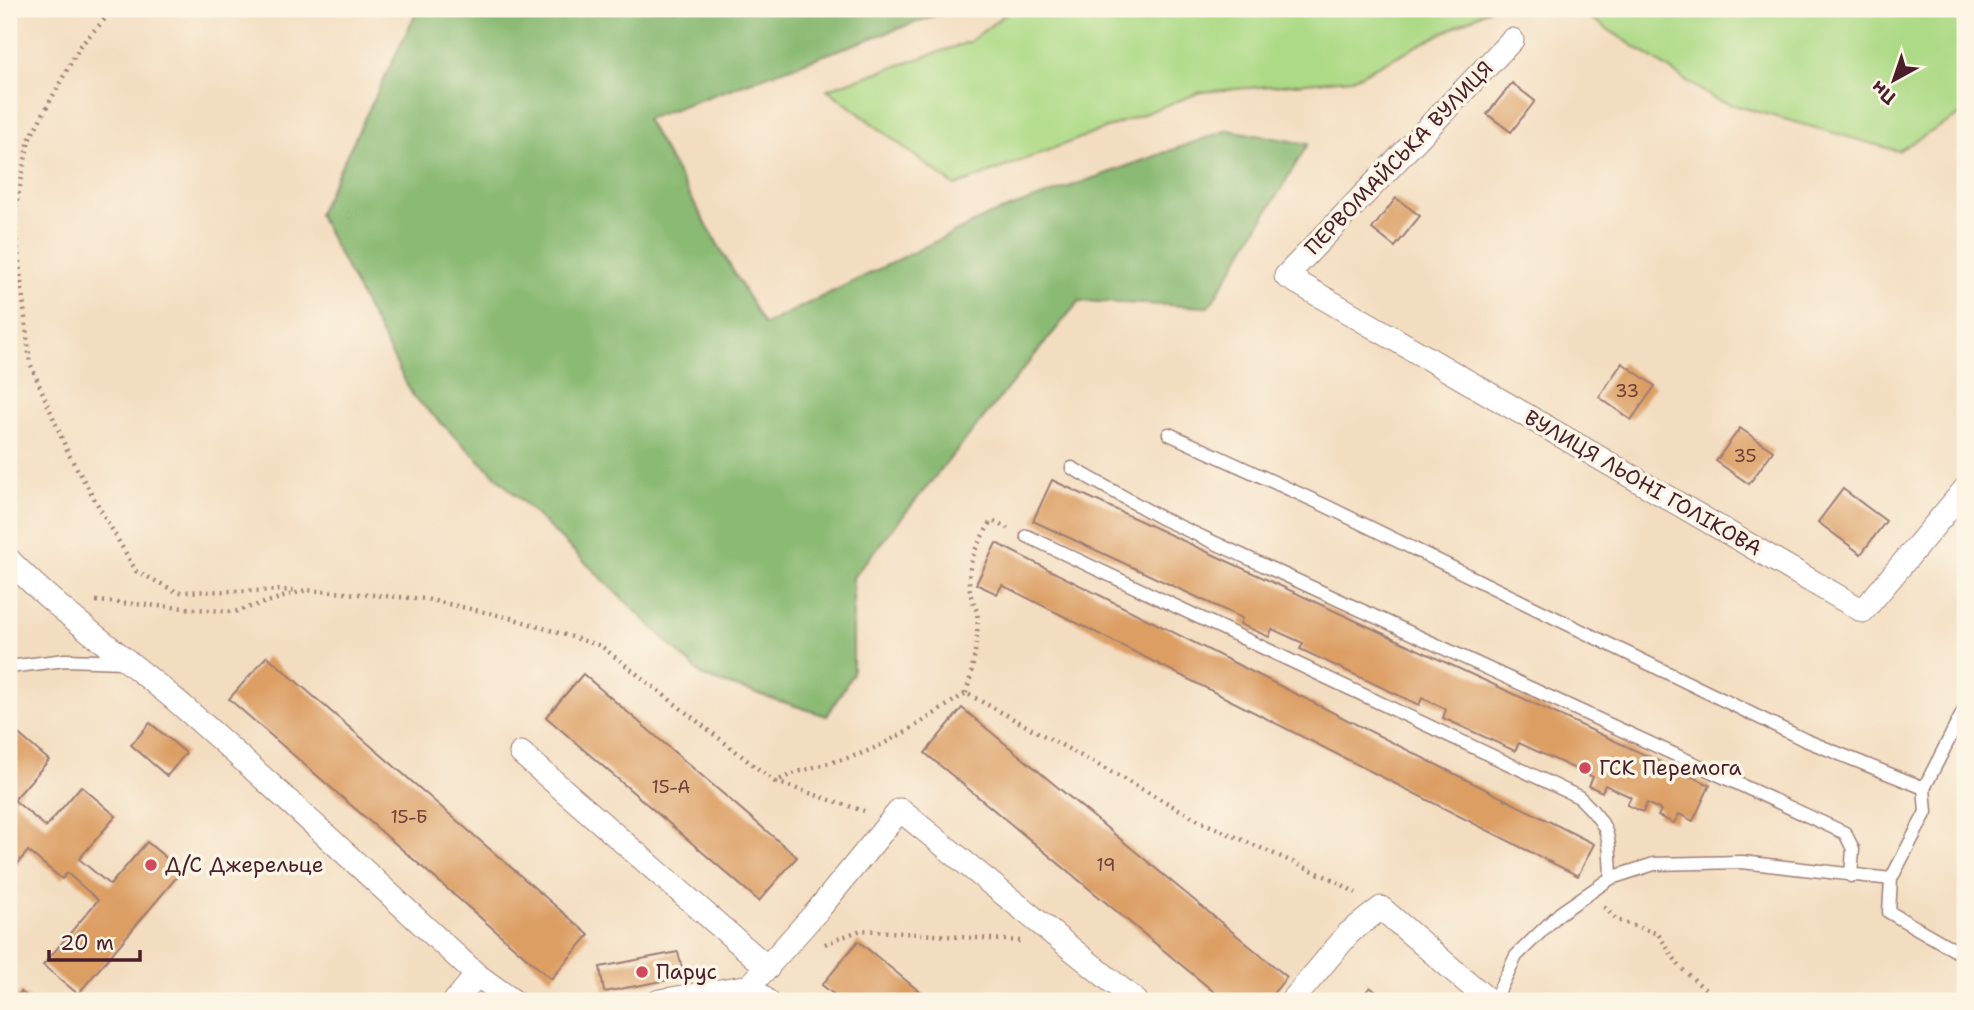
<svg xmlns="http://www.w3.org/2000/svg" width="1974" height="1010" font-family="'Shantell Sans',sans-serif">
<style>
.green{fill:#adda86;stroke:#7c7c58;stroke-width:2}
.forest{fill:#8aba73;stroke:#6a6c4f;stroke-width:2}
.building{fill:#dc9e64}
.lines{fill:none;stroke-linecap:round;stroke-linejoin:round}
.lane-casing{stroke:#9e7e76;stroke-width:15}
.street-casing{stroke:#9e7e76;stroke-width:25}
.path{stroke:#9e7e76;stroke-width:4.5;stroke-dasharray:2 5;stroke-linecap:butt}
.lane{stroke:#fff;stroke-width:12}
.street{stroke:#fff;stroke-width:23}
.poi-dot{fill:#d1495b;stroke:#fcf5e5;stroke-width:2.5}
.labels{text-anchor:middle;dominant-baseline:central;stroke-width:7;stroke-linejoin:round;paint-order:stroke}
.number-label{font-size:18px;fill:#6e3f39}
.street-label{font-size:21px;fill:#4a1f2b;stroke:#fcf5e5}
.poi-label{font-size:21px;fill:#4a1f2b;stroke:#fcf5e5;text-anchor:start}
</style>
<rect width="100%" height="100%" fill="#fcf5e5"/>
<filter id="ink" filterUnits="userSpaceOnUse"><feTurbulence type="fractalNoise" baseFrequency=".0143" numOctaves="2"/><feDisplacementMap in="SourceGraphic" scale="14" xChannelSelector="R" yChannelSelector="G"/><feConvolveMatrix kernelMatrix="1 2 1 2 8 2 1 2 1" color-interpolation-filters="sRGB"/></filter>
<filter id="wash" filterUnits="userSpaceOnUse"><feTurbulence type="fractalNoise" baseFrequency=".00686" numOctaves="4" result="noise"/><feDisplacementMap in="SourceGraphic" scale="28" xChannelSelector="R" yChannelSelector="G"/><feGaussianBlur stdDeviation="1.57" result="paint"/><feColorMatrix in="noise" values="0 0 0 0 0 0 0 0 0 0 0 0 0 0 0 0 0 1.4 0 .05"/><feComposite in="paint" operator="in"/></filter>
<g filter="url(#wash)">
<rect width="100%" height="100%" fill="#f3ddc0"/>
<path class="green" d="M1012 9H1490L1352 79 1201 92 955 186 827 89 969 42Z
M1577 9H1965V112L1898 151 1716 100Z"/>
<path class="forest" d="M418 9H953L646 119 764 325 990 215 1228 130 1308 144 1209 307 1079 301 853 577V673L827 716 704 677 413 396 318 214Z"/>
<g id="blocks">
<path class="building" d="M1512 83 1535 101 1511 132 1487 114Z
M1396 198 1420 216 1395 247 1372 229Z
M1622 363 1655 386 1631 420 1599 397Z
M1740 428 1773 451 1749 484 1716 461Z
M1052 480 1710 785 1693 821 1679 814 1674 823 1658 816 1661 810 1647 803 1643 812 1627 805 1631 797 1605 785 1602 792 1589 786 1593 777 1519 743 1515 751 1443 718 1446 709 1422 698 1419 705 1300 649 1303 643 1272 629 1269 637 1240 624 1242 618 1033 521Z
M1843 489 1886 521 1861 554 1818 522Z
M996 543 1594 844 1578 876 1002 585 997 594 976 584Z
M267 656 589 935 551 979 229 699Z
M583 674 797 857 759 901 546 717Z
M962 708 1287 977 1267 1001H1225L925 753Z
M150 723 186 753 167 776 131 745Z
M15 731 49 760 14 800 46 827 81 786 116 816 79 859 110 885 147 842 182 871 78 994 43 965 98 900 67 873 62 879 28 851 9 874V739Z
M858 941 931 1001H842L822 985Z
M678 952 684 977 604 992 600 967Z
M1370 987 1387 1001H1359Z
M9 992 16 998 21 992 32 1001H9Z"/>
</g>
</g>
<g filter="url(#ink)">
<use href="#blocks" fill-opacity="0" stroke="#9e7e76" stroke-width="2"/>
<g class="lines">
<defs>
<path id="lane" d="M1169 434 1326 506 1805 740 1924 788 1926 812 1891 879 1742 862 1654 864 1611 878 1560 913 1516 956 1494 1001
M1072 468 1161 518 1845 833 1853 849 1851 876
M1027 536 1579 797C1611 827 1609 835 1611 878
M9 667 65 660 123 662
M1924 788 1965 708
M1891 879 1889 912 1965 956"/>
<path id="street" d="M1512 40 1286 276 1863 611 1965 489
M9 560C61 614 123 655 179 703 280 791 378 884 477 975L513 1001
M521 753 768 968
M750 986 818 910 900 810 1136 1001
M455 1001 477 975
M659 1001 750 986 767 1001
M1292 1001 1349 933 1381 908 1489 1001"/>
</defs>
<use href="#lane" class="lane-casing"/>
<use href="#street" class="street-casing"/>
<path class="path" d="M114 9 80 46 29 140 14 217 30 363 69 455 136 571 177 592 298 590
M96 601 234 612 306 590 426 599 511 618 601 646 775 782C802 768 829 764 857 755 896 741 932 715 966 693L1204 823 1336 881 1356 893
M966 693C972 676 980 629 977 612 975 605 971 599 970 591 966 563 977 543 992 521L1008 528
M776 782 864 811
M1604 907 1617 920 1658 934 1680 967 1718 1001
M825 944 861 930 1020 941"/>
<use href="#lane" class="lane"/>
<use href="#street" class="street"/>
</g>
</g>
<g class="poi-dot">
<circle cx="1585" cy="768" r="7"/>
<circle cx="151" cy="865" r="7"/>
<circle cx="642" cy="972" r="7"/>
</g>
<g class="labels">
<g class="number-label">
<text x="1627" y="391">33</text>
<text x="1745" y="456">35</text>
<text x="671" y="787">15-А</text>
<text x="409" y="817">15-Б</text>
<text x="1106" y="865">19</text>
</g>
<g class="street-label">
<text transform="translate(1399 158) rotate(-46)">ПЕРВОМАЙСЬКА ВУЛИЦЯ</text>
<text transform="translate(1643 483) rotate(30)">ВУЛИЦЯ ЛЬОНІ ГОЛІКОВА</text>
</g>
<g class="poi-label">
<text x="1599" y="768">ГСК Перемога</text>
<text x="165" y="865">Д/С Джерельце</text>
<text x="656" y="972">Парус</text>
</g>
</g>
<rect width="1974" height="1010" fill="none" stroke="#fcf5e5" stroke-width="35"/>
<g transform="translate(1894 80) rotate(220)" stroke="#fcf5e5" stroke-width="5" paint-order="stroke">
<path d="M0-5L12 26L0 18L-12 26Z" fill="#4a1f2b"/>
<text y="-10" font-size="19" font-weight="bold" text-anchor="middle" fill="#4a1f2b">Пн</text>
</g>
<path d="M49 950v10h91v-10" fill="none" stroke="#4a1f2b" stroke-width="3.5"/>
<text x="60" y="950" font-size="21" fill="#4a1f2b" stroke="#fcf5e5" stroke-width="5" paint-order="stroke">20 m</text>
</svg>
